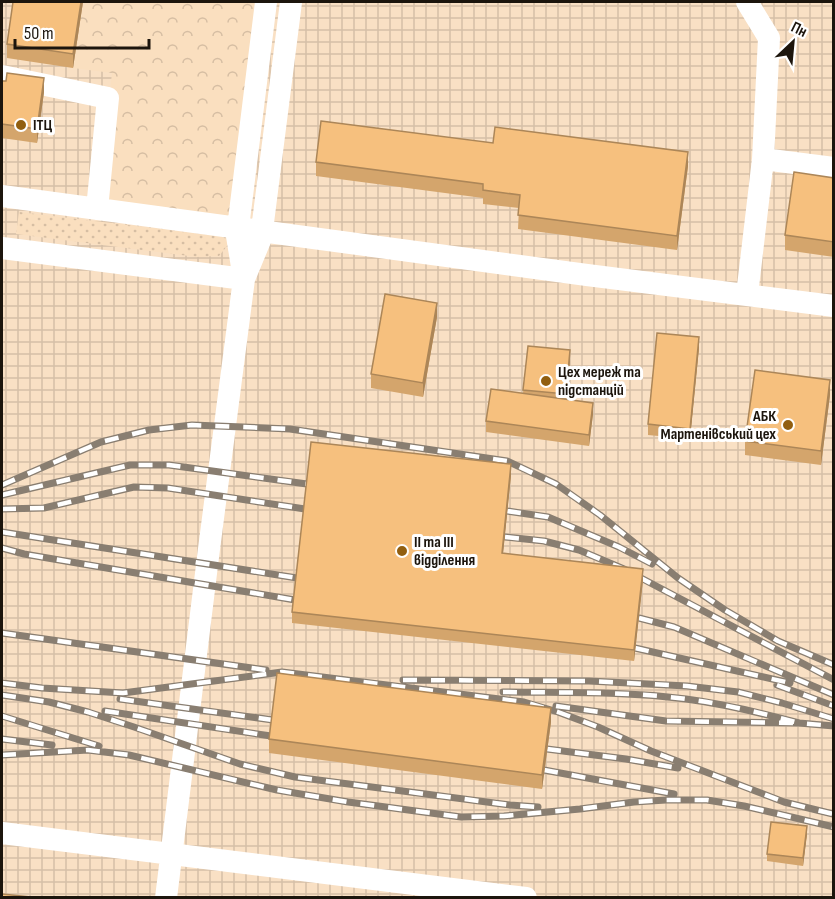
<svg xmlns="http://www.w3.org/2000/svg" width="835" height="899" font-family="'Sofia Sans Condensed',sans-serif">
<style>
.industrial{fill:url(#industrial-grid)}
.grass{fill:url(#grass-dots)}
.forest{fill:url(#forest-crowns)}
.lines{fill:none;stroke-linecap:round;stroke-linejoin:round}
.minor{stroke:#fff;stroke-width:22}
.rail-casing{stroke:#897e71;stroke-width:7}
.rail{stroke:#fff;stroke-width:4.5;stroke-dasharray:14;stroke-linecap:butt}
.wall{fill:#d4a56c}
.shaded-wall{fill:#ac8658}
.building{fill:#f6c07e;stroke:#ac8658;stroke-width:1.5}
.poi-dot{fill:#925f10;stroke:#fff;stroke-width:2}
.labels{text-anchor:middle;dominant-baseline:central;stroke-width:6;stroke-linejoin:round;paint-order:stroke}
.poi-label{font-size:16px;font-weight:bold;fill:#1c150d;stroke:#fff;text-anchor:start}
</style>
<defs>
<pattern id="industrial-grid" width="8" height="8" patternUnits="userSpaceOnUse" patternTransform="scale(1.5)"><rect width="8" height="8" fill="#f9e0c4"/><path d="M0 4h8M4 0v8" fill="none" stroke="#d5bfa7"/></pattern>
<pattern id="grass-dots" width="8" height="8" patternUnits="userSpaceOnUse" patternTransform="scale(1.5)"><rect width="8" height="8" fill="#fadfbf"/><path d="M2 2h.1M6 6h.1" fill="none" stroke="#d6bea3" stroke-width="1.8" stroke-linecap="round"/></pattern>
<pattern id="forest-crowns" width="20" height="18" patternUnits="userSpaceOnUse" patternTransform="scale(1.5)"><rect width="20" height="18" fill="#fadfbf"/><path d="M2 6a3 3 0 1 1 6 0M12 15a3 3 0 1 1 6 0" fill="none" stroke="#d6bea3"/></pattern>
</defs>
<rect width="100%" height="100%" fill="#ffefdd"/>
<path class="industrial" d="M2 2H833V897H2Z"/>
<path class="grass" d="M19 212 228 237 227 246 219 256 197 257 16 234Z"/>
<path class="forest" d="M83 2H266L238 227 97 209 112 73 73 68Z"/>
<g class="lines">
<path class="minor" d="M747 2 769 38 763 159 747 295
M2 76 108 98 97 209
M763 159 834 168
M2 196 587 275 834 306
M2 248 244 279
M244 279 237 236 266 2
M2 833 526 898
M166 898 209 549 244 279 261 238 291 2"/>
<defs>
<path id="rail" d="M2 485 101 442 149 430 192 425 290 429 507 461 556 484 600 515 678 578 725 610 778 641 834 665
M2 495 130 465H169L307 484
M2 509 44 508 134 487 168 488 305 509
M507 511 548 517 619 547 652 564
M2 532 297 578
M505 537 544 541 579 550 624 569 834 680
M2 548 24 554 295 600
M639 618 674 627 834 695
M2 633 266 670
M635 648 790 683
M403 680 589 681 687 686 738 692 782 703 834 719
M2 683 42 688 123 693 282 672 524 702 558 712 598 727 651 751 784 802 833 814
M777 685 834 706
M503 692C564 693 626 691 686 699 724 704 762 713 799 723
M2 695 49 702 88 712 134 727 240 764 295 777 510 805 538 807
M120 699 273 720
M556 706 666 721 799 723 834 726
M105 711 271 736
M2 716 99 746
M2 739 52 745
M547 749 626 759 678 768
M2 755 88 750 129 755 277 790 348 802 461 817 504 816 580 809 634 802 666 800H707L744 806 834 827
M544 770 674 794"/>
</defs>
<use href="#rail" class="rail-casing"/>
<use href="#rail" class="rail"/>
</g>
<path class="wall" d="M13 2H83L73 68 7 58V44Z
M2 81 44 92 37 143 2 138Z
M493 143 688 166 677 250 518 229 519 208 483 204V198L316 176V162Z
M834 178V257L785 250V235Z
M437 317 423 397 371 388V374Z
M528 346 570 361 566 399 593 414 589 446 486 432V421L523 393Z
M699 348 690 439 648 435V424Z
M830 395 821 465 745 455V441Z
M511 475 503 553 643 580 634 661 292 623V612Z
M551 722 542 789 269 753V739Z
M807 834 803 866 767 861V854Z"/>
<path class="shaded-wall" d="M81 2H83L73 68V54Z
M44 78V92L37 143V129Z
M688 152V166L677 250V236Z
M437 303V317L423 397V383Z
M699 337V348L690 439V429Z
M570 350V361L566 405V394Z
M830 380V395L821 465V451Z
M593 403V414L589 446V435Z
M511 464V475L502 564V553Z
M643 569V580L634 661V650Z
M551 708V722L542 789V775Z
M807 826V834L803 866V858Z"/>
<path class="building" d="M13 2H81L73 54 7 44Z
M7 73 44 78 37 129 2 124V81H6Z
M321 121 493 143 495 127 688 152 677 236 518 215 520 195 483 190V184L316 162Z
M794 172 834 178V242L785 235Z
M385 294 437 303 423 383 371 374Z
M657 333 699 337 690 429 648 424Z
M528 346 570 350 566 394 523 390Z
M755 370 830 380 821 451 745 441Z
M491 389 593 403 589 435 486 421Z
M311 442 511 464 502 553 643 569 634 650 292 612Z
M277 673 551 708 542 775 269 739Z
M771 822 807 826 803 858 767 854Z
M2 894 31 897H2Z"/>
<g class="poi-dot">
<circle cx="21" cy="125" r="6"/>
<circle cx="546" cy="381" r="6"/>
<circle cx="788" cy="425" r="6"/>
<circle cx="402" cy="551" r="6"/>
</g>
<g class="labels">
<g class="poi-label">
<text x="33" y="125">ІТЦ</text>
<text x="558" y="372">Цех мереж та<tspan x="558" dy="18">підстанцій</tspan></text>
<text x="776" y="416" text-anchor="end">АБК<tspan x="776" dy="18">Мартенівський цех</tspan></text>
<text x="414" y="542">II та III<tspan x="414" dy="18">відділення</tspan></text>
</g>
</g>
<rect width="835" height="899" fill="none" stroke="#1c150d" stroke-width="6"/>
<g transform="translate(793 42) rotate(26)" stroke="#ffffff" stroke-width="4.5" paint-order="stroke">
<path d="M0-4.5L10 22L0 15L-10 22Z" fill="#1c150d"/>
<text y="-9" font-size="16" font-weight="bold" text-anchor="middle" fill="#1c150d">Пн</text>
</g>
<path d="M15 39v9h134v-9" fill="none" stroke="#1c150d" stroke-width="3"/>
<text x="24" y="39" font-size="18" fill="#1c150d" stroke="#ffffff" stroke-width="4.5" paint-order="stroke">50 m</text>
</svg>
